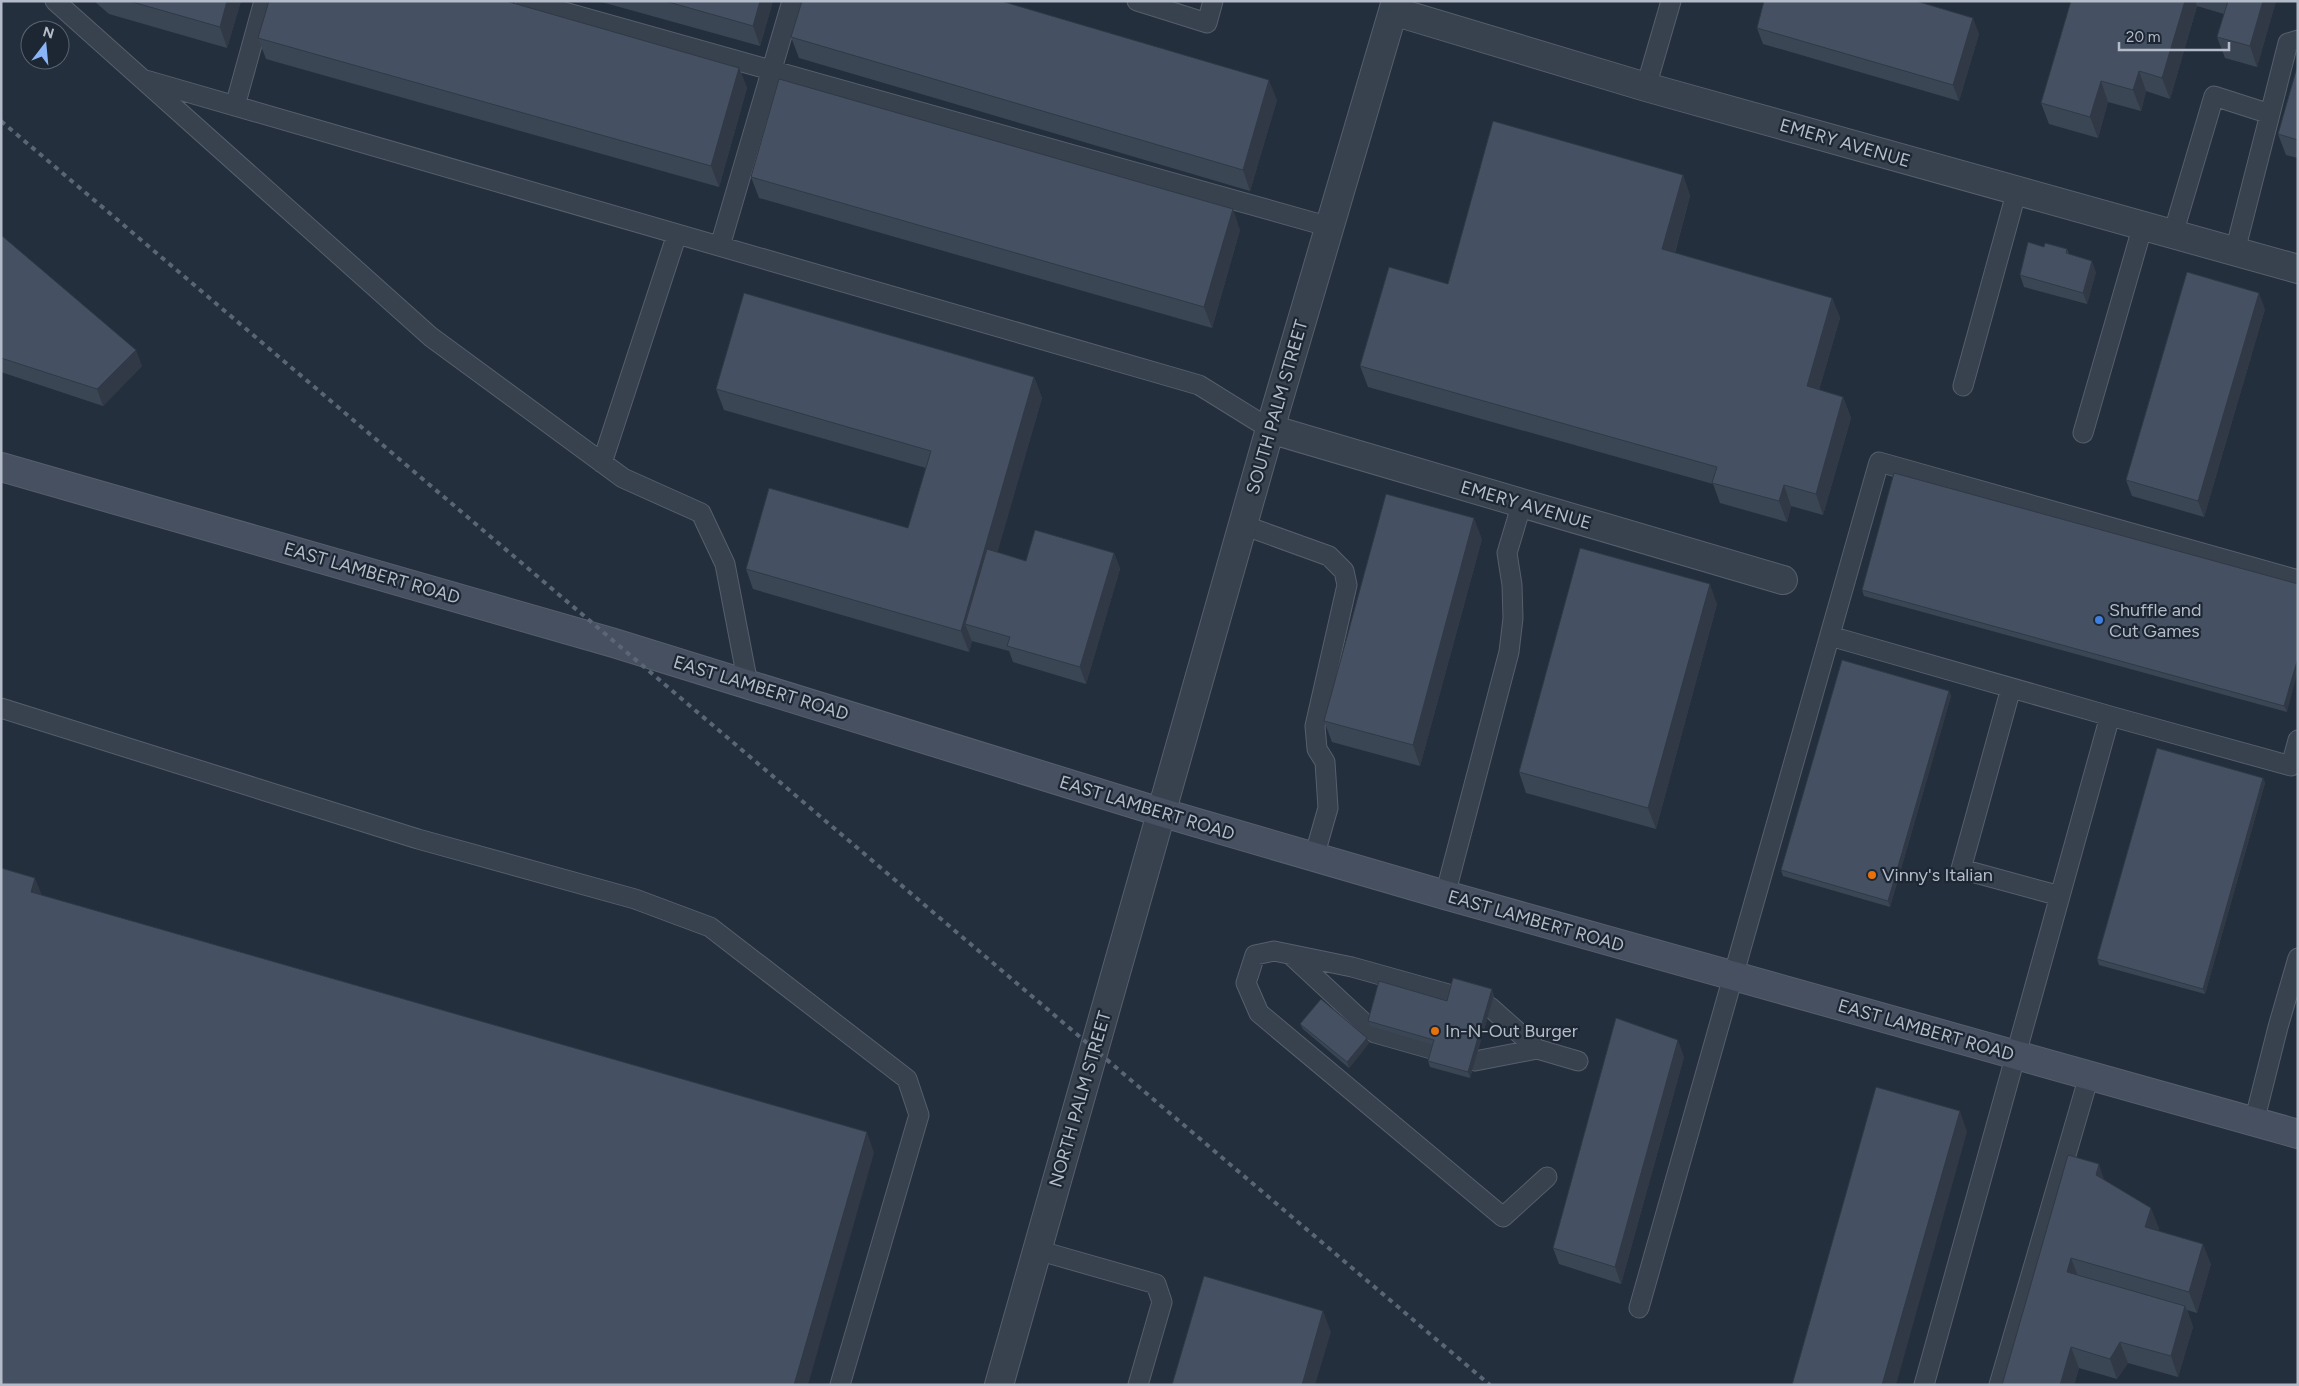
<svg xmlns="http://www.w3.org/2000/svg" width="2299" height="1386" font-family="Figtree,sans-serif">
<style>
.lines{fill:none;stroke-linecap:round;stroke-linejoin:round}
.lane-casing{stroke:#565f6c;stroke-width:21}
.street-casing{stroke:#565f6c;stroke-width:30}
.secondary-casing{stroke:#565f6c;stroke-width:30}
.lane{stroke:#38414e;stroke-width:19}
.street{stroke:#38414e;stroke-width:28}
.secondary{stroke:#465061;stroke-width:28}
.rail{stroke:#5a6575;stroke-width:4;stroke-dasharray:5 5;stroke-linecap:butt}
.wall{fill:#3b4654}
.shaded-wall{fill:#303945}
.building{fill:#455162;stroke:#303945}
.shop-dot{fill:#3f7fe0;stroke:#1d2633;stroke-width:2}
.food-dot{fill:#e8710a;stroke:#1d2633;stroke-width:2}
.labels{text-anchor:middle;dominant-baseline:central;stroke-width:4.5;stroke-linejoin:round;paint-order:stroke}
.street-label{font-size:18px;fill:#b4bcc9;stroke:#1d2633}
.poi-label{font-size:18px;fill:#b4bcc9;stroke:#1d2633;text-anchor:start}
</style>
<rect width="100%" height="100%" fill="#242f3e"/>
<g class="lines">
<defs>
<path id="lane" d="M55 1 431 337 623 478 701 513 725 564 748 684
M525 1 1330 227
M1137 1 1207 23 1213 1
M142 79 1199 385 1270 429
M1646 87 1671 1
M235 106 264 1
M2270 114 2288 43 2298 40
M2173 234 2214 96 2270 114 2235 251
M720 246 792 1
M1963 386 2017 190
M2083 433 2143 225
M602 463 677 234
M1243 525 1329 556 1344 571 1347 585 1315 726 1317 749 1325 762 1328 808 1314 857
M1830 636 2110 716
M2011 688 1961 869 2060 896
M1 708 418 839 635 899 710 927 907 1079 919 1115 840 1385
M1445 895 1509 652 1513 618 1512 585 1507 553 1522 503
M1291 955 1375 1033 1435 1050
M1452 995 1352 967 1274 951 1255 955 1246 983 1259 1013 1503 1217 1547 1177
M1490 1007 1537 1049 1578 1061
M1475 1061 1537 1049
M2254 1122 2278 1027 2298 958
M1037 1250 1156 1284 1162 1302 1138 1385
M1639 1308 1879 462 2298 580
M1924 1385 2110 716 2291 766 2298 740
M1999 1385 2089 1076"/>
<path id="street" d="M1393 11 1646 87 2298 269
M1270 429 1783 580
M999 1385 1270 429 1396 1"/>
<path id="secondary" d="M1 467 614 643 1160 812 1445 895 2298 1134"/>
</defs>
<use href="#lane" class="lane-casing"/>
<use href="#street" class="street-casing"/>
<use href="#secondary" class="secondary-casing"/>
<use href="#lane" class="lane"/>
<use href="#street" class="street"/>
<use href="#secondary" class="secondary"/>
<path class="rail" d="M1 121 1490 1385"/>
</g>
<path class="wall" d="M94 1H241L227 48 109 14Z
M598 1H773L760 46Z
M2071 1H2276L2257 67 2225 58 2217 37 2224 14 2197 6 2170 99 2146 91 2141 111 2108 102 2098 138 2049 124 2041 103Z
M1757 28 1979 34 1959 101 1763 44Z
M791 37 1277 100 1250 191 799 58Z
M258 38 739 68 747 88 719 187 266 59Z
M2298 64V158L2286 155 2278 134Z
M1683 175 1690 196 1675 253 1832 298 1840 318 1819 390 1843 397 1851 418 1823 515 1791 506 1787 522 1720 503 1713 484 1368 387 1360 366 1448 284Z
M751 177 1240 230 1212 328 759 198Z
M1 235 142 366 103 406 1 372Z
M2044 247 2067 249 2069 254 2096 272 2087 304 2024 287 2020 275Z
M2265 309 2204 517 2132 496 2126 480Z
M1034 377 1042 398 997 552 1026 561 1114 553 1120 569 1086 684 1013 662 1009 651 972 641 969 652 753 589 746 569 908 528 926 468 724 410 716 389Z
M1482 539 1420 766 1332 742 1324 721Z
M2298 584 2287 712 1864 596 1862 590Z
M1717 604 1656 829 1526 793 1519 772Z
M1949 691 1951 696 1890 907 1783 876 1781 870Z
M2263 778 2265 783 2205 994 2099 965 2097 959Z
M1494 995 1470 1078 1430 1067 1428 1061 1433 1045 1370 1026 1368 1021 1447 1001Z
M1300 1024 1369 1043 1349 1068 1303 1029Z
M1684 1057 1621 1284 1559 1264 1553 1248Z
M2105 1180 2159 1228 2158 1231 2211 1264 2197 1313 2187 1310 2193 1327 2178 1377 2128 1363 2117 1379 2079 1368 2074 1385H2002Z"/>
<path class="shaded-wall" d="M227 1H241L227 48 220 27Z
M760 1H773L760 46 753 26Z
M2185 1H2195L2197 6 2170 99 2162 78Z
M2263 1H2276L2257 67 2250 46Z
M1973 18 1979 34 1959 101 1953 85Z
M739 68 747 88 719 187 711 166Z
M2139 71 2146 91 2141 111 2133 90Z
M1269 80 1277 100 1250 191 1243 170Z
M2101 81 2108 102 2098 138 2090 117Z
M1683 175 1690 196 1670 270 1662 249Z
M1233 209 1240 230 1212 328 1204 307Z
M2092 261 2096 272 2087 304 2083 293Z
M2259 293 2265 309 2204 517 2198 501Z
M1832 298 1840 318 1814 407 1807 386Z
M136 350 142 366 103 406 97 389Z
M1034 377 1042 398 976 627 965 624 972 641 969 652 961 631Z
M1843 397 1851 418 1823 515 1816 494Z
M1784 485 1791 506 1787 522 1779 501Z
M1474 518 1482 539 1420 766 1413 745Z
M1114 553 1120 569 1086 684 1080 667Z
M1710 584 1717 604 1656 829 1648 808Z
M2298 658V671L2287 712 2284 706Z
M1949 691 1951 696 1890 907 1888 901Z
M2263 778 2265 783 2205 994 2203 989Z
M35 878 43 898 31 892Z
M1492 989 1494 995 1470 1078 1468 1072Z
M1367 1038 1369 1043 1349 1068 1347 1062Z
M1678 1040 1684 1057 1621 1284 1615 1267Z
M1960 1111 1967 1132 1896 1385H1882Z
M867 1132 874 1153 808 1385H794Z
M2099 1164 2106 1185 2096 1175Z
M2151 1208 2159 1228 2153 1248 2145 1227Z
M2203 1244 2211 1264 2197 1313 2189 1292Z
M2071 1258 2079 1279 2067 1272Z
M2185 1306 2193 1327 2178 1377 2171 1356Z
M1323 1311 1331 1332 1315 1385H1302Z
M2120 1342 2128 1363 2117 1379 2110 1359Z
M2071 1347 2079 1368 2074 1385H2060Z"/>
<path class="building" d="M129 1H227L220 27Z
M269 1H506L739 68 711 166 258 38Z
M665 1H760L753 26Z
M802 1H1001L1269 80 1243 170 791 37Z
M1764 1H1916L1973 18 1953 85 1757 28Z
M2071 1H2185L2162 78 2139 71 2133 90 2101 81 2090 117 2041 103Z
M2228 1H2263L2250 46 2217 37Z
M2298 64V140L2278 134Z
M779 79 1233 209 1204 307 751 177Z
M1493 121 1683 175 1662 249 1832 298 1807 386 1843 397 1816 494 1784 485 1779 501 1712 483 1717 467 1360 366 1389 267 1448 284Z
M1 235 136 350 97 389 1 358Z
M2028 242 2044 247 2045 243 2067 249 2066 253 2092 261 2083 293 2020 275Z
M2187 272 2259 293 2198 501 2126 480Z
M744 293 1034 377 961 631 746 569 769 488 908 528 931 451 716 389Z
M1894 473 2298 584V658L2284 706 1862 590Z
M1386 494 1474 518 1413 745 1324 721Z
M1035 530 1114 553 1080 667 1007 646 1010 637 965 624 987 549 1026 561Z
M1580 548 1710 584 1648 808 1519 772Z
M1842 660 1949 691 1888 901 1781 870Z
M2157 748 2263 778 2203 989 2097 959Z
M1 868 35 878 31 892 867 1132 794 1385H1Z
M1453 978 1492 989 1468 1072 1428 1061 1434 1040 1368 1021 1379 981 1447 1001Z
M1321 999 1367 1038 1347 1062 1300 1024Z
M1616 1018 1678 1040 1615 1267 1553 1248Z
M1876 1087 1960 1111 1882 1385H1792Z
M2068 1155 2099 1164 2096 1175 2151 1208 2145 1227 2203 1244 2189 1292 2071 1258 2067 1272 2185 1306 2171 1356 2120 1342 2110 1359 2071 1347 2060 1385H2002Z
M1204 1276 1323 1311 1302 1385H1172Z"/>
<circle class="shop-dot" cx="2099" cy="620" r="5"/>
<g class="food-dot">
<circle cx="1872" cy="875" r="5"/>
<circle cx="1435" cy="1031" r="5"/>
</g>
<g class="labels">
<g class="street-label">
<text transform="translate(1845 143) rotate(16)">EMERY AVENUE</text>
<text transform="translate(1277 407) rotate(-74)">SOUTH PALM STREET</text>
<text transform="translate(1526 505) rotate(16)">EMERY AVENUE</text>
<text transform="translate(372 573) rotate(16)">EAST LAMBERT ROAD</text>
<text transform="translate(761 688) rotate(17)">EAST LAMBERT ROAD</text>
<text transform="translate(1147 808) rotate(17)">EAST LAMBERT ROAD</text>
<text transform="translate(1536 921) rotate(16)">EAST LAMBERT ROAD</text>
<text transform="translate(1926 1030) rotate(16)">EAST LAMBERT ROAD</text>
<text transform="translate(1080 1099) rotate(-74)">NORTH PALM STREET</text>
</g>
<g class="poi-label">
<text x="2109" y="610">Shuffle and<tspan x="2109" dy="21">Cut Games</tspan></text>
<text x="1882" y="875">Vinny's Italian</text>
<text x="1445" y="1031">In-N-Out Burger</text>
</g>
</g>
<rect width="2299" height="1386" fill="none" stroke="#b4bcc9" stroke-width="5"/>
<g transform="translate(45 45) rotate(16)"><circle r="24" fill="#1d2633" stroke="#59626f"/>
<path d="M0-4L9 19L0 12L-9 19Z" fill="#8ab4f8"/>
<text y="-8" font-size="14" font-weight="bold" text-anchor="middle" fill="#b4bcc9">N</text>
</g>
<path d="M2119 42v8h110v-8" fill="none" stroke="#b4bcc9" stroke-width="2.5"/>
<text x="2126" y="42" font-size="15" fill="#b4bcc9" stroke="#1d2633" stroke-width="4" paint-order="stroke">20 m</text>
</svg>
